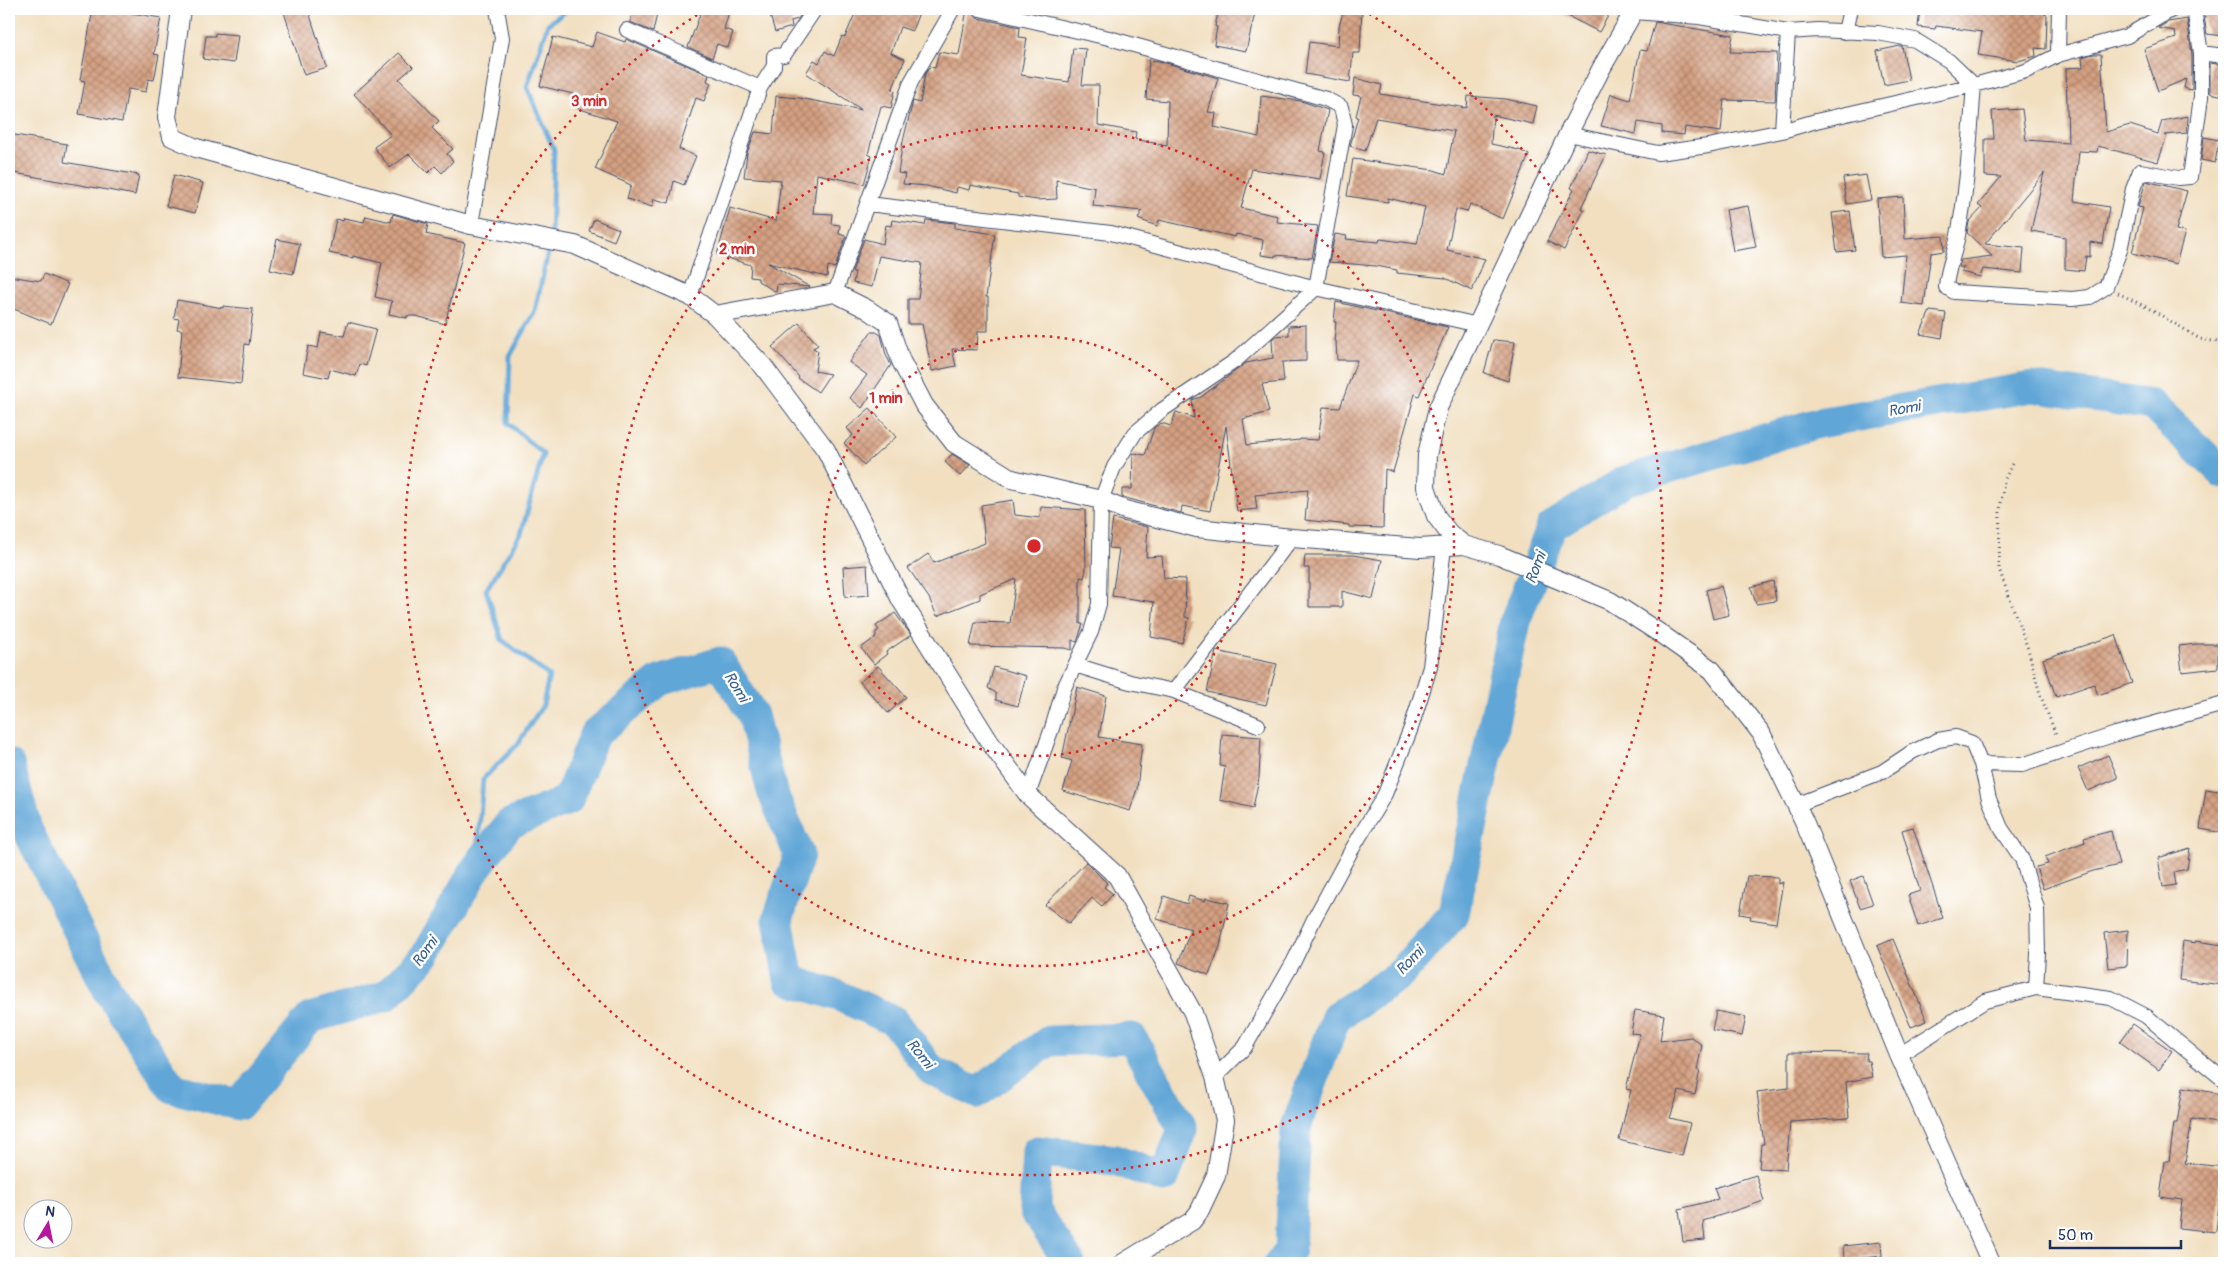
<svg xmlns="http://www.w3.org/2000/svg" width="2233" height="1272" font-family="Pangolin,sans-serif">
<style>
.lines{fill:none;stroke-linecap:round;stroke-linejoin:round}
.stream{stroke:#61a6d7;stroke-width:5}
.river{stroke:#61a6d7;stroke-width:31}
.building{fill:url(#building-cross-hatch)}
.minor-casing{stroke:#3b496d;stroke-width:16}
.tertiary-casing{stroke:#3b496d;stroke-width:20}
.path{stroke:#3b496d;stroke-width:3;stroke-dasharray:1 4;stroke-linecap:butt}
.minor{stroke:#fff;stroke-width:14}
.tertiary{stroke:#fff;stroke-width:18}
.ring{fill:none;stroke:#d62828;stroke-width:2.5;stroke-dasharray:2.5 5}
.labels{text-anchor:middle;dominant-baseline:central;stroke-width:5;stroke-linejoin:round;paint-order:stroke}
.water-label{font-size:15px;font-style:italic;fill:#375f8e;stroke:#fff}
.centre{fill:#d62828;stroke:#fff;stroke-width:2.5}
.ring-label{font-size:15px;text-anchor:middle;font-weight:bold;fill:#d62828;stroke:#fff;stroke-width:5;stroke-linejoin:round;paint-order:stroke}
</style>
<defs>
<pattern id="building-cross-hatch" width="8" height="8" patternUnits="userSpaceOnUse" patternTransform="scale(1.25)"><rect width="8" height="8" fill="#d5a081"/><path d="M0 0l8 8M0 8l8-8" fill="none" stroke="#ac836d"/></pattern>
</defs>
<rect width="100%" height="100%" fill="#fff"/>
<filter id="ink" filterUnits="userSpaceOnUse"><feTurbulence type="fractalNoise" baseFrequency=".02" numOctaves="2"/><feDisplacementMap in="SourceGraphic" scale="10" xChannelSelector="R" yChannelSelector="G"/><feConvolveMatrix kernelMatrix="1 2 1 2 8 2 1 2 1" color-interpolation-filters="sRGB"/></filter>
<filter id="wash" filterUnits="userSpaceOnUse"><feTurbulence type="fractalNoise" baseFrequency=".0096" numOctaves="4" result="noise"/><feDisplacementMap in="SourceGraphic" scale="20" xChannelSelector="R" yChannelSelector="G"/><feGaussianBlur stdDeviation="1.12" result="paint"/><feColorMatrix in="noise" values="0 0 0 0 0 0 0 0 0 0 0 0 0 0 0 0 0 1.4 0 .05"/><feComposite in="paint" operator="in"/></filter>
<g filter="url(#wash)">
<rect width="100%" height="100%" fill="#f1dfc0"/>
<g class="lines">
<path class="stream" d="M476 868 483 779 517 745 543 705 549 676 502 640 486 590 521 534 543 454 508 423 510 356 535 311 551 239 554 150 527 87 548 24 569 9"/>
<path class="river" d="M9 764 27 829 109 992 172 1088 239 1105 310 1018 386 996 425 956 476 868 509 824 568 800 594 735 659 681 720 662 753 715 772 791 799 855 778 919 789 980 839 996 894 1021 931 1070 977 1093 1049 1041 1132 1038 1183 1129 1164 1178 1115 1160 1037 1151 1034 1210 1070 1263
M1279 1263 1290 1250 1296 1127 1336 1017 1398 976 1454 914 1515 621 1552 526 1625 481 1818 423 2032 387 2152 405 2224 474"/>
</g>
<g id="blocks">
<path class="building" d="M93 9H126L125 12 161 18 154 54 159 55 154 80 148 79 146 92 128 89 122 122 79 114 85 81 80 80Z
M283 9H308L327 68 304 75Z
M633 9H658L653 32 630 22Z
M702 9H730L724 29 733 32 728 48 717 44 712 58 688 47Z
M768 9H805L798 19 791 21 792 27 775 32Z
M857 9H909L908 11 918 15 912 31 900 27 891 53 905 59 892 90 895 91 891 108 881 106 868 154 872 156 864 184 817 174 813 213 832 214 831 224 840 225 839 234 846 236 835 268 828 266 827 277 768 263 810 287 777 284 776 292 758 281V278L750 277 751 265 717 255 730 208 776 221 781 180 744 177 747 153 755 132 773 134 776 96 799 98 862 110 806 73 814 60 819 63 825 51 834 56 842 36 845 37Z
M967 9H971L974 15 978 18 1020 27 1019 37 1027 38 1021 75 1069 82 1073 48 1086 49 1082 85H1099L1098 125 1136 132 1135 139 1167 146 1168 101 1146 99 1149 60 1159 61 1218 78 1208 112 1216 113 1214 127 1259 137 1261 96 1301 101 1328 110 1320 151 1325 152 1320 179 1252 169 1241 208 1278 216 1277 222 1318 226 1312 258 1275 255V257L1261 255 1263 240 1236 234 1235 237 1159 220 1157 226 1138 219 1142 211 1093 206 1095 188 1056 180 1057 199 1037 200 1018 197V194L970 185 969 190 957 187 956 193 927 186 903 184 905 174 898 173 903 141 913 101 920 103 925 74 930 67 935 68 939 52 959 55Z
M1219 9H1256L1246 51 1214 45 1217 27 1215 26Z
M1344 9H1362L1360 53H1353L1350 82 1305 74 1309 42 1338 46 1339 26Z
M1554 9H1612L1599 32Z
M1920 9H2044V14L2047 15 2046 49 2035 48 2036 56 2018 61 1978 55 1982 32 1936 26 1935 29 1918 27Z
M2207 12 2224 14V36L2207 34 2204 17H2206Z
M2187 19 2192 54V90L2184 88 2186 79 2158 91 2144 49 2176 38 2175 31 2158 28 2168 22Z
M1655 22 1733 35 1730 52 1777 53 1775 101 1724 100 1721 132 1685 127 1684 135 1662 133V126L1638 122 1636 134 1601 126 1611 94 1630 100 1640 50 1647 51Z
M597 32 625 42 626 39 709 75 707 81 711 83 704 101 696 98 679 149 696 156 684 185 674 181 669 203 654 199 652 207 627 199 631 185 595 169 617 121 574 107 577 95 540 86 553 37 592 47Z
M215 33 238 35 234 63 203 59 206 36H215Z
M1900 46H1902L1909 80 1884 85 1877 51Z
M399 53 413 67 399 79 439 121 432 128 453 149 447 154 453 161 442 173 435 166 428 173 409 154 390 168 374 147 391 135 354 94Z
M2093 54H2101L2106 132 2130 125 2158 134 2162 121 2188 116 2187 133 2164 135 2167 136 2158 162 2098 146 2097 152 2079 151 2074 201 2109 207 2103 244 2090 242V257L2086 256 2084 271 2065 269V237L2031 231 2044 173 1985 244 2024 248 2022 273 1983 269 1980 277 1961 272 1964 267H1959L1961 260 1992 256 1967 233 1969 222 1982 208 1978 205 2001 177 1985 176V139H1994L1992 111 2022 109 2026 140 2068 143 2066 68 2083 67 2082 57Z
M2210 63 2224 65V96L2210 93Z
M1355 78 1382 85 1380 94 1467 108 1468 96 1506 99 1537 106 1533 124 1493 115 1491 144 1519 150 1529 155 1503 219 1470 204 1467 212 1456 209 1447 250 1485 259 1472 291 1445 278 1397 273V270L1376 266 1329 262 1335 234 1347 236 1346 239 1379 242 1380 239 1417 244 1425 207 1388 198V202L1347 196 1353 159 1434 170 1446 174 1454 131 1376 118 1365 151 1350 146 1358 117 1356 116 1361 96 1353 95Z
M9 134 67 144 64 162 139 175 135 195 9 172Z
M2204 137 2219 140 2215 163 2201 160Z
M1588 150 1606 155 1581 208 1584 210 1564 250 1547 241 1574 189 1571 188Z
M174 175 203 183 195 213 166 206Z
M1866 175 1871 200 1847 204 1843 178Z
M2146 181 2187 191 2176 230 2185 232 2176 264 2132 253 2143 208 2138 207Z
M1903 197 1905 239 1943 236 1944 251 1931 253 1924 306 1901 303 1906 255 1881 257 1877 199Z
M1748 206 1756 247 1733 251 1726 210Z
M1850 211 1855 250 1837 252 1832 213Z
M393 214 428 224 426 234 465 243 445 324 416 316H407V318L389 314 392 301 375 297 382 263 353 256V258L329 253 336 219 343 221 344 218 364 222 366 216 391 222Z
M594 219 619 229 614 241 589 231Z
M892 220 925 225 926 220 955 223V228L995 234 986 297H988V331H978L977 350 952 349 956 366 932 371 922 324H908V299H918L922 263 879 256 872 287 853 283 855 272H852L864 239 883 244 886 225 891 226Z
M277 239 300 244 293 274 270 269Z
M44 274 68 284 51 324 9 307V276L41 281Z
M177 300 223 308V306L253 309 249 345 245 344 241 384 178 377 182 330 177 329 179 319 174 318Z
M1336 302 1448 327 1419 396 1415 394 1393 472 1385 469 1383 528 1349 527V525L1305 520 1308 490 1255 495 1257 509 1237 511 1226 426 1210 511 1182 506 1181 513 1122 497V489H1132L1133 453 1145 455 1154 428 1161 423 1171 426 1176 412 1194 418 1192 400 1201 397 1246 363 1273 358 1272 339 1276 336 1289 335V326L1306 325V361L1282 362 1284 382 1262 384 1269 412 1243 419 1247 445 1300 440V439L1318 440 1323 407 1340 408 1357 360H1337L1336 341H1334L1336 322H1334Z
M1930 311 1946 313 1942 338 1920 334Z
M348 322 376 329 366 366 360 364 356 376 330 369 328 378 303 373 308 346 318 348 321 332 344 336Z
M799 323 818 345 813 348 818 351 815 371 830 374 818 392 798 378 799 377 772 347Z
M871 332H876L881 335 886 355 891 365 862 408 850 398 867 375 849 362Z
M1493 340 1515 342 1508 381 1484 373Z
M870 408 896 437 864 465 844 443 853 435 847 428Z
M952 454 970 465 960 476 945 462Z
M1013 500 1015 515 1040 518 1041 507 1085 510 1086 569 1084 578 1080 577V624H1083L1077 642 1072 640V650L1064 648 970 646 975 622 1010 623 1016 579 980 594V599L937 616 929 598 908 568 928 554 934 563 985 543 981 505Z
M1113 519 1148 527 1146 557 1162 556 1164 578 1186 579 1185 617 1189 618 1182 643 1151 637 1154 602 1112 596 1119 549 1109 548Z
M1305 555H1353L1382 560 1373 599 1342 591V607H1309V568H1304Z
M867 565 869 595 845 597 843 567Z
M1773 581 1776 601 1756 604 1751 587Z
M1721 586 1729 615 1713 619 1706 590Z
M895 613 911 635 886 652 887 654 874 664 861 648 876 637V632L879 630 876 626Z
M2116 635 2132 683 2098 695 2094 684 2056 697 2043 659Z
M2196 644H2218V668L2182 672 2179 646Z
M1216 651 1277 664 1266 705 1207 692Z
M878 666 906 697 888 713 860 682Z
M994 667 1026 676 1018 706 996 700V693L988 688Z
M1077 687 1106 696 1099 737 1142 744 1137 789 1130 811 1063 791 1072 761 1062 758Z
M1222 734 1261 737 1259 778 1253 808 1220 800 1225 767 1220 766Z
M2108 755 2118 778 2088 791 2078 768Z
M2206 789 2224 792V833L2200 829Z
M1913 827 1943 918 1918 926 1908 895 1920 891 1902 830Z
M2111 831 2119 865 2093 871 2043 889 2036 867 2048 864 2045 857 2085 842 2084 838Z
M2190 848 2187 869 2174 872 2176 885 2163 887 2158 858Z
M1086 862 1107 883 1104 887 1113 894 1102 906 1092 898 1069 923 1045 905Z
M1747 876 1778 877V884L1783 882 1776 923 1750 919 1751 916 1740 914Z
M1863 876 1873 904 1860 908 1850 881Z
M1164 896 1187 904 1189 896 1205 901 1206 898 1229 903 1220 946 1209 975 1178 963 1191 929 1157 919Z
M2128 930 2127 966 2108 968 2104 933Z
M1893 939 1927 1021 1911 1027 1877 946Z
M2183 941 2195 943V941L2224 945V985L2179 980Z
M1635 1010 1664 1015 1660 1041 1691 1037 1702 1045 1697 1070H1700L1695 1095 1679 1091 1670 1118 1690 1123 1682 1156 1619 1140 1631 1090 1626 1089 1640 1034 1631 1033Z
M1716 1011 1746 1017 1742 1036 1712 1030Z
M2133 1024 2172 1051 2159 1070 2120 1042Z
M1789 1052 1867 1053 1866 1061H1869L1872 1077 1846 1082 1849 1118 1790 1122 1786 1170 1759 1168 1761 1144H1764L1757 1092 1789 1088Z
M2183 1087 2221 1094 2216 1123 2192 1119 2185 1163 2224 1167V1186H2221L2216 1232 2179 1228 2182 1200 2160 1197 2165 1161H2169L2174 1123H2177Z
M1756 1175 1764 1201 1703 1221 1705 1240 1683 1242 1679 1209 1718 1199 1714 1188Z
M1881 1242 1882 1256 1844 1260 1843 1246Z"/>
</g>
</g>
<g filter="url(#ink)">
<use href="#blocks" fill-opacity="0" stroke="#3b496d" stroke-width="1"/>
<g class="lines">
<defs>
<path id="minor" d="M980 9 1109 38 1326 99 1341 107 1345 125 1316 288 1235 361 1162 410 1135 433 1114 467 1101 500 1099 604 1091 632 1064 688 1052 728 1028 795
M1634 12 1699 17 1788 32 1818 30 1878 33 1915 40 1949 61 1974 85C1970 135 1968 186 1958 235 1955 253 1947 269 1946 287L1954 292 2072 299 2090 297 2106 287 2120 250 2133 189 2140 171 2178 178 2190 177 2201 97V53L2194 9
M627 30 760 88
M1845 32 1850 9
M2201 53 2224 56
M2058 55 2059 9
M1782 131 1788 32
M1568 134 1658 153 1708 146 1782 131 1816 121 1974 85 2026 71 2058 55 2127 36 2173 9
M868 204 1111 233 1316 288 1478 325
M471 225 502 38 497 9
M835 293 911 82 953 9
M690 296 760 88 774 66V56L784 55 815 9
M1075 665 1130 682 1174 691 1258 725
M1174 691 1292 538
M1981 764 2022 765 2116 734 2224 704
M1796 805 1882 772 1912 752 1938 740 1956 737 1972 743 1981 764 1989 799 2001 828 2022 859 2037 908 2038 954 2036 988
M1899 1055 1985 1001 2036 988 2111 998 2146 1016 2224 1080
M1215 1077 1245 1047 1294 961 1314 919 1351 851 1385 794 1411 728 1430 667 1444 547"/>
<path id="tertiary" d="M181 9 167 117 172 137 196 148 471 225 575 245 690 296 715 315 763 366 826 450 901 600 989 741 1028 795 1117 876 1193 1013 1215 1077 1225 1120 1216 1176 1199 1212 1192 1221 1123 1263
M1635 9 1601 69 1568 134 1438 408 1427 455 1426 487 1436 516 1449 533 1464 545 1499 555 1610 601 1661 634 1712 670 1761 733 1804 821 1899 1055 1991 1263
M715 315 835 293 867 309 888 323 901 361 924 405 954 443 1012 479 1101 500 1125 510 1197 528 1292 538 1420 548 1464 545"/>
</defs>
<use href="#minor" class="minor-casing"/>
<use href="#tertiary" class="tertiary-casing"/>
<path class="path" d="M2118 293 2154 311 2200 339 2218 342 2224 338
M2012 464 2004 481 2000 510 1999 569 2028 649 2040 694 2057 737"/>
<use href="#minor" class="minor"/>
<use href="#tertiary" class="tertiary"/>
</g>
</g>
<g class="ring">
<circle cx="1034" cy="546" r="210"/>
<circle cx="1034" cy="546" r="420"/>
<path d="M1363 10A629 629 0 1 1 705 10"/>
</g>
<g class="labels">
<g class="water-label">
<text transform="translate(1904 409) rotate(-10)">Romi</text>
<text transform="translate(1536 568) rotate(-69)">Romi</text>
<text transform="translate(736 687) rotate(58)">Romi</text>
<text transform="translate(425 952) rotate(-54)">Romi</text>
<text transform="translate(1410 961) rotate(-47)">Romi</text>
<text transform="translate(920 1054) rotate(51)">Romi</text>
</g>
</g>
<circle cx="1034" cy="546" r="8" class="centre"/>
<g class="ring-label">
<text x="589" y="106">3 min</text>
<text x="737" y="254">2 min</text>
<text x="886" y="403">1 min</text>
</g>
<rect width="2233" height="1272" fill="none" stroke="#fff" stroke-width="30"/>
<g transform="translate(48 1224) rotate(10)"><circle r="24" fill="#ffffff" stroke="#a4acbf"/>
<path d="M0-4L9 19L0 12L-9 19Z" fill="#b5179e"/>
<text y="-8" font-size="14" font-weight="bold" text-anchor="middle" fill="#1b2f5e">N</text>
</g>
<path d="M2050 1240v8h131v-8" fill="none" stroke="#1b2f5e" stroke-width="2.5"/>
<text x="2058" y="1240" font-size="15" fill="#1b2f5e" stroke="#ffffff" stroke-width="4" paint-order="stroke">50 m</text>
</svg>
